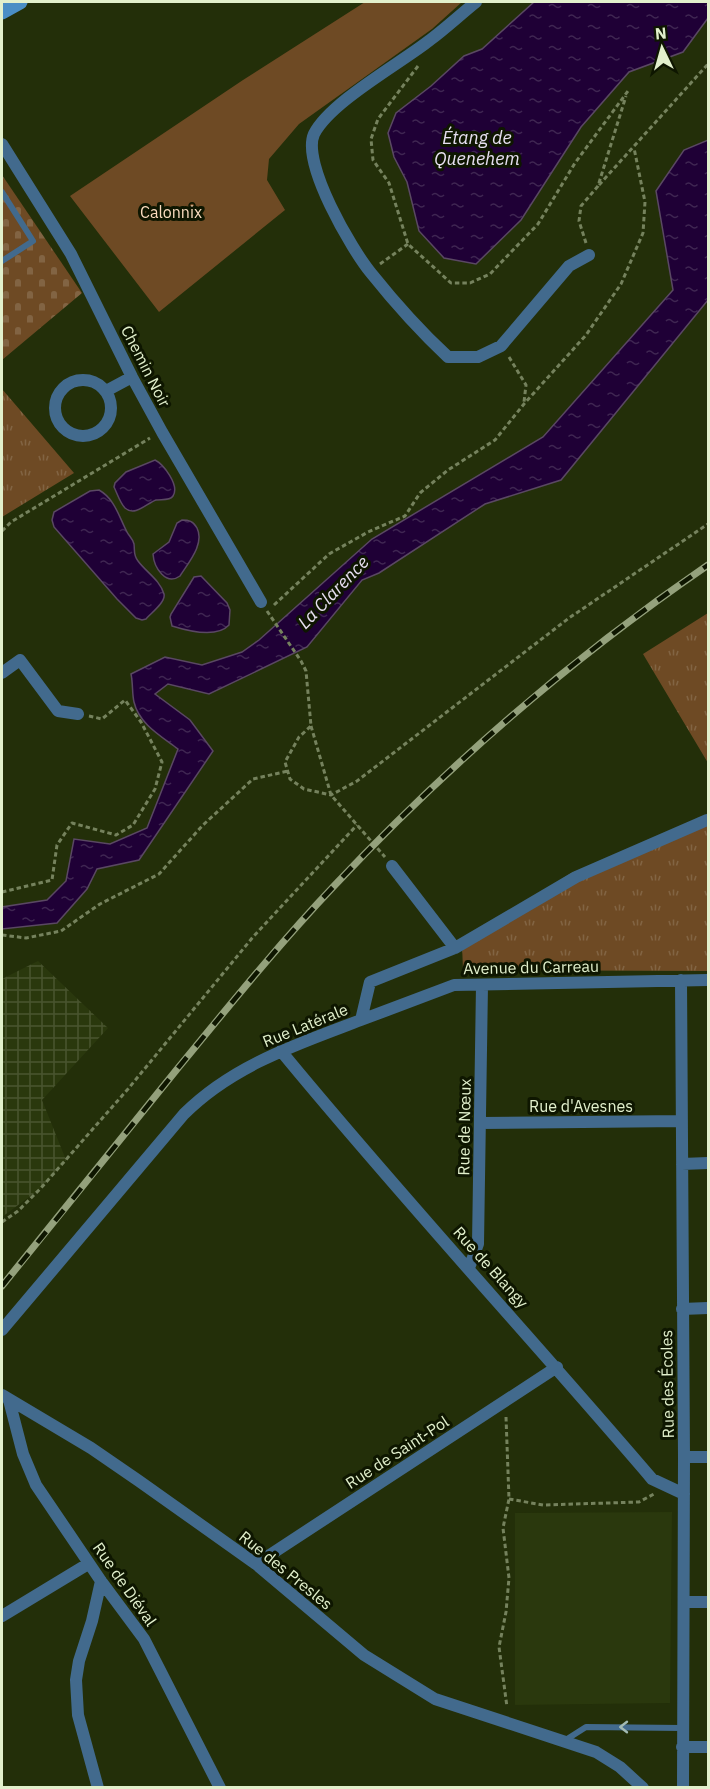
<svg xmlns="http://www.w3.org/2000/svg" width="710" height="1789" font-family="'IBM Plex Sans',sans-serif">
<style>
.built{fill:#2a380d}
.industrial{fill:url(#industrial-grid)}
.grass{fill:url(#grass-tufts)}
.cemetery{fill:url(#cemetery-stones)}
.park{fill:#6e4a24}
.water{fill:url(#water-ripples);stroke:#5a4863;stroke-width:1.5}
.lines{fill:none;stroke-linecap:round;stroke-linejoin:round}
.path{stroke:#75825d;stroke-width:3;stroke-dasharray:4.5 3;stroke-linecap:butt}
.lane{stroke:#426a8d;stroke-width:6}
.street{stroke:#426a8d;stroke-width:12}
.secondary{stroke:#4a8ec5;stroke-width:15}
.rail-casing{stroke:#94a17c;stroke-width:7}
.rail{stroke:#0e1600;stroke-width:4.5;stroke-dasharray:14;stroke-linecap:butt}
.oneway{stroke:#a2bab3}
.labels{text-anchor:middle;dominant-baseline:central;stroke-width:6;stroke-linejoin:round;paint-order:stroke}
.park-label{font-size:16px;fill:#fbdcbf;stroke:#0e1600}
.street-label{font-size:16px;fill:#e2f0cc;stroke:#0e1600}
.water-label{font-size:18px;font-style:italic;fill:#e7dff1;stroke:#0e1600}
</style>
<defs>
<pattern id="industrial-grid" width="8" height="8" patternUnits="userSpaceOnUse" patternTransform="scale(1.5)"><rect width="8" height="8" fill="#2a380d"/><path d="M0 4h8M4 0v8" fill="none" stroke="#49552f"/></pattern>
<pattern id="grass-tufts" width="24" height="20" patternUnits="userSpaceOnUse" patternTransform="scale(1.5)"><rect width="24" height="20" fill="#6e4a24"/><path d="M3 7l-1-3M5 7V3M7 7l1-3M15 17l-1-3M17 17v-4M19 17l1-3" fill="none" stroke="#826443"/></pattern>
<pattern id="cemetery-stones" width="16" height="16" patternUnits="userSpaceOnUse" patternTransform="scale(1.5)"><rect width="16" height="16" fill="#6e4a24"/><path d="M2 7V4a2 2 0 0 1 4 0v3zM10 15v-3a2 2 0 0 1 4 0v3z" fill="#826443"/></pattern>
<pattern id="water-ripples" width="26" height="14" patternUnits="userSpaceOnUse" patternTransform="scale(1.5)"><rect width="26" height="14" fill="#1f0036"/><path d="M2 4q2-2 4 0t4 0M15 11q2-2 4 0t4 0" fill="none" stroke="#3f2652"/></pattern>
</defs>
<rect width="100%" height="100%" fill="#232f09"/>
<path class="built" d="M672 1512 670 1703 515 1705V1513Z"/>
<path class="industrial" d="M38 961 108 1028 42 1100 66 1160 41 1188 2 1217V979Z"/>
<path class="grass" d="M2 389 74 473 2 517Z
M708 613V763L643 654Z
M708 823V971L463 970 462 944 571 873Z"/>
<path class="cemetery" d="M2 175 82 293 2 360Z"/>
<path class="park" d="M365 2H462L432 29 299 124 269 159 267 180 285 210 159 312 70 196 243 80Z"/>
<path class="water" d="M534 2H708V18L683 52 629 72 581 127 521 220 476 264 444 258 419 231 407 182 394 157 388 133 396 113 431 86 464 56 482 49Z
M708 140V300L561 480 485 504 379 573 362 580 307 647 209 694 168 684 155 694 190 720 213 751 139 860 97 869 87 889 57 923 2 929V907L47 900 66 881 74 839 110 844 147 828 178 749C161 736 139 724 134 702 132 694 133 683 131 674L165 657 202 665 242 652 259 640 372 539 543 437 673 290 656 191 684 150Z
M155 460C163 464 180 485 173 496 170 501 161 499 156 500 147 503 135 517 125 508 120 503 117 493 114 487L115 483 126 472Z
M99 490C115 499 119 517 127 532 129 536 133 539 134 544 135 551 133 555 138 561 146 572 160 580 164 594 166 602 151 613 146 619L142 620 136 618 117 599 54 527 52 520 54 512 90 491Z
M182 520C189 520 193 521 197 528 205 544 188 563 180 576 166 586 154 568 153 554L169 542 177 523Z
M201 576 227 603 230 610 229 625C217 638 188 631 172 626L170 617 171 614 194 577Z"/>
<g class="lines">
<path class="path" d="M418 66 378 119 371 139 373 160 389 183 408 244 451 283H470L490 274 538 224 575 163 628 91
M599 185 708 64
M586 243 579 221 581 206 598 186 626 96
M380 264 408 244
M509 357 526 385 524 402
M2 531 11 522 150 438
M274 605 329 554 368 532 405 516 420 493 448 470 495 440 524 404 586 335 621 284 643 233 645 202 634 148
M267 611 301 661 306 671 311 726 299 737 285 762 290 779 304 789 331 795 357 781 569 618 708 524
M311 726 331 795 385 857
M2 892 52 880 57 845 72 823 116 835 133 825 155 789 162 762 141 722 125 700 102 719 89 716
M2 935 26 938 61 931 100 904 159 874 203 825 253 779 288 771
M2 1222 18 1211 41 1188 128 1089 253 937 357 825
M506 1417 509 1499 503 1528 509 1578 506 1612 499 1647 507 1707
M509 1499 543 1505 639 1502 654 1494"/>
<path class="lane" d="M2 192 33 241 2 261
M564 1741 586 1727 682 1728"/>
<path class="street" d="M476 2C461 14 446 28 430 40 401 63 330 102 314 134 301 163 352 250 371 273 395 303 420 331 448 357H478L501 346 569 266 589 255
M2 144 71 254 132 377 162 432 261 602
M55 408a28 28 0 1 1 56 0a28 28 0 1 1-56 0Z
M106 391 132 377
M2 673 20 660 58 711 78 714
M392 866 455 948
M681 980 684 1457 683 1788
M361 1020 454 985 708 980
M281 1051C401 1197 529 1335 652 1479L684 1494
M481 1123 682 1121
M682 1164 708 1163
M469 1268 478 1244 482 985
M682 1309 708 1308
M2 1330 184 1114C233 1065 298 1044 361 1020L370 982 455 948 576 877 707 820
M2 1395 91 1448 139 1481 256 1564 364 1655 435 1699 596 1752 620 1767 643 1788
M9 1400 23 1454 36 1485 101 1581 144 1639 220 1788
M684 1457H708
M256 1564 557 1367
M684 1602H708
M2 1616 88 1564
M682 1747H708
M98 1788 78 1715 76 1680 79 1661 92 1621 101 1581"/>
<path class="secondary" d="M2 12 20 2"/>
<defs>
<path id="rail" d="M2 1286C61 1214 119 1141 178 1068 229 1006 279 944 334 886 447 766 572 658 708 565"/>
</defs>
<use href="#rail" class="rail-casing"/>
<use href="#rail" class="rail"/>
</g>
<defs><path id="oneway-chevron" d="M-2-3.5L2.5 0L-2 3.5" fill="none" stroke-width="1.6" stroke-linecap="round" stroke-linejoin="round" transform="scale(1.5)"/></defs>
<use class="oneway" href="#oneway-chevron" transform="translate(624 1727) rotate(-180)"/>
<g class="labels">
<g class="park-label">
<text x="171" y="212">Calonnix</text>
</g>
<g class="street-label">
<text transform="translate(146 366) rotate(63)">Chemin Noir</text>
<text transform="translate(531 967) rotate(-1)">Avenue du Carreau</text>
<text transform="translate(305 1025) rotate(-22)">Rue Latérale</text>
<text x="581" y="1106">Rue d'Avesnes</text>
<text transform="translate(464 1127) rotate(-89)">Rue de Nœux</text>
<text transform="translate(491 1267) rotate(48)">Rue de Blangy</text>
<text transform="translate(667 1384) rotate(-91)">Rue des Écoles</text>
<text transform="translate(397 1452) rotate(-33)">Rue de Saint-Pol</text>
<text transform="translate(286 1570) rotate(39)">Rue des Presles</text>
<text transform="translate(125 1584) rotate(55)">Rue de Diéval</text>
</g>
<g class="water-label">
<text x="477" y="137">Étang de<tspan x="477" dy="21">Quenehem</tspan></text>
<text transform="translate(333 592) rotate(-46)">La Clarence</text>
</g>
</g>
<rect width="710" height="1789" fill="none" stroke="#e2f0cc" stroke-width="6"/>
<g transform="translate(662 48) rotate(355)" stroke="#0e1600" stroke-width="4.5" paint-order="stroke">
<path d="M0-4.5L10 22L0 15L-10 22Z" fill="#e2f0cc"/>
<text y="-9" font-size="16" font-weight="bold" text-anchor="middle" fill="#e2f0cc">N</text>
</g>
</svg>
